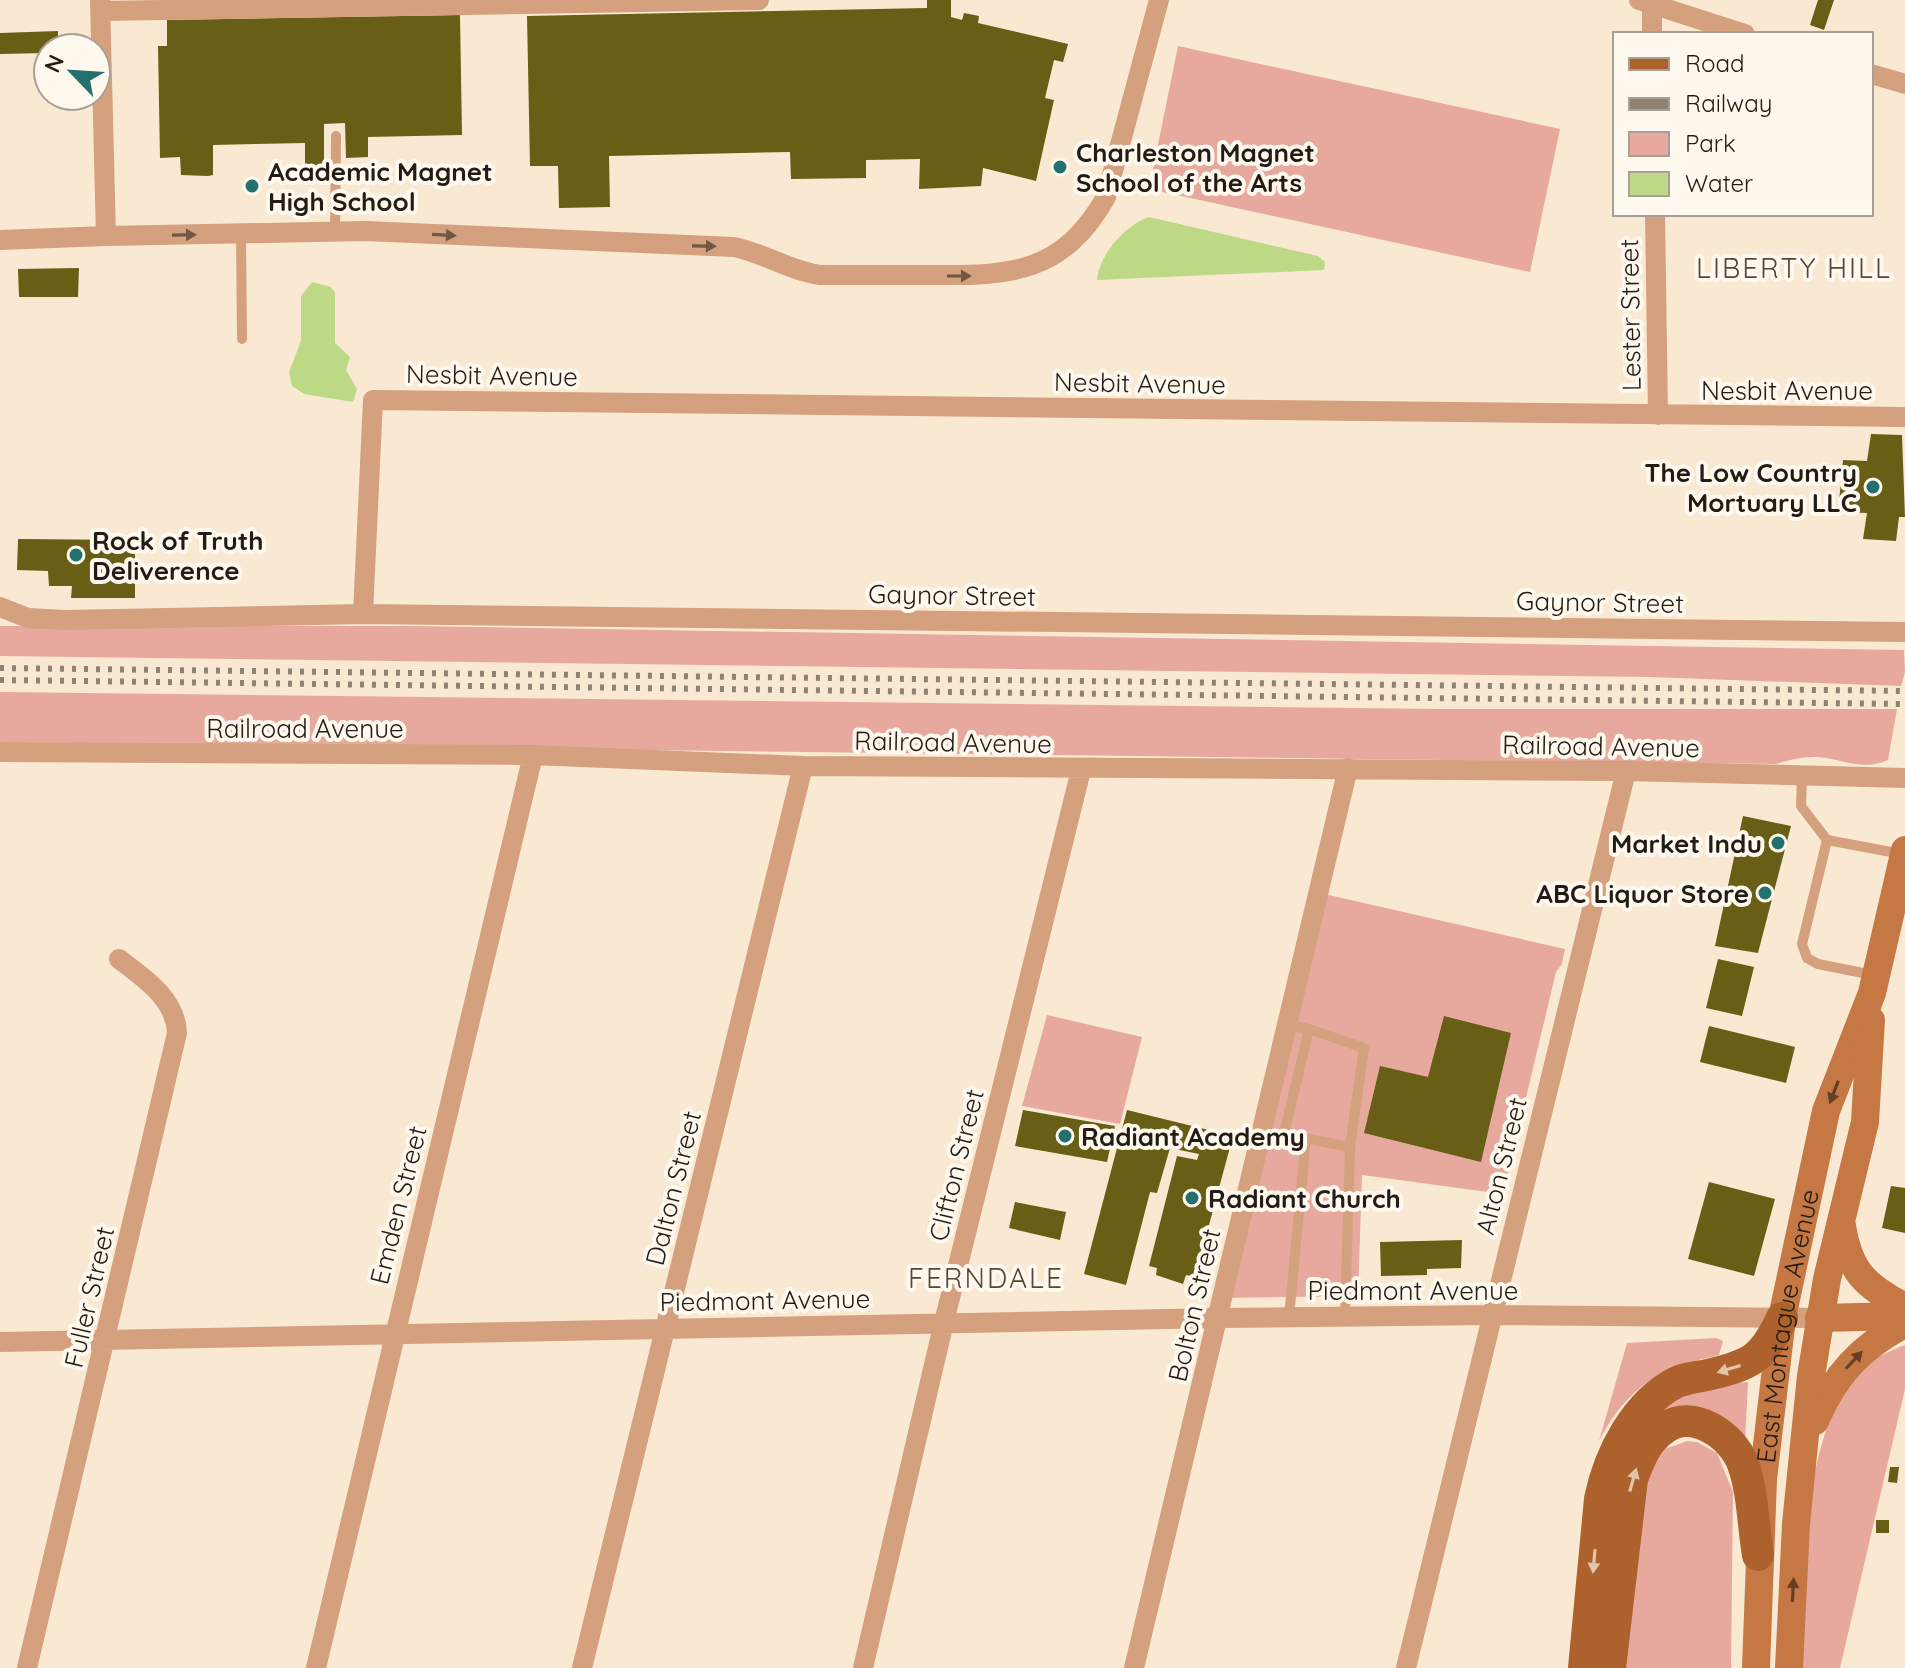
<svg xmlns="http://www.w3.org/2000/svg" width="1905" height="1668" font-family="Quicksand,sans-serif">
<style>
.green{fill:#e7a99e}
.water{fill:#bdd985}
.building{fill:#695e15}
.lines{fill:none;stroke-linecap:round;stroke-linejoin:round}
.lane{stroke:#d4a07e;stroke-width:10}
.street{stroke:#d4a07e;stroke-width:20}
.secondary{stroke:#c57844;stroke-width:28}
.primary{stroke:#ad622d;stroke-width:32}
.rail{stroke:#8e8273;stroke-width:6;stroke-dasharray:4 8;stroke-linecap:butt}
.oneway{fill:#725744}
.oneway2{fill:#634127}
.oneway3{fill:#e2c4ab}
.poi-dot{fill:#24706f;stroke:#fff8ef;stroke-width:3}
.labels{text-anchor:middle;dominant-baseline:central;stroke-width:8;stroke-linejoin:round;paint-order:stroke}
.poi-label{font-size:26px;font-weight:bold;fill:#221c14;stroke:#fff8ef;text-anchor:start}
.street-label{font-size:26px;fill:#221c14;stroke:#fff8ef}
.neighbourhood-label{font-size:28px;letter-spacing:2px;fill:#564835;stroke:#fff8ef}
</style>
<rect width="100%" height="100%" fill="#fae9d2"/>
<path class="green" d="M1178 46 1560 129 1530 272 1149 189Z
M0 626H413L1904 650 1905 672 1901 686 1649 677 0 656Z
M0 692 1440 709H1897L1888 760C1865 770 1849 762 1826 758 1809 755 1792 759 1776 764L0 742Z
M1320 893 1565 949 1562 964 1556 972 1503 1194 1362 1175 1358 1296 1222 1298Z
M1047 1015 1142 1037 1120 1124 1022 1106Z
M1716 1338 1723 1341 1719 1355C1705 1359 1690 1361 1676 1366 1641 1381 1616 1407 1599 1441L1627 1343Z
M1905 1345V1389L1840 1668H1800C1806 1580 1798 1442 1858 1372 1870 1358 1888 1352 1905 1345Z
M1748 1382 1745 1442 1730 1424 1627 1451C1671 1401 1678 1387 1748 1382Z
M1687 1441 1697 1442 1717 1453 1733 1492 1731 1668H1625L1646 1479 1665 1449Z"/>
<path class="water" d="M1149 217 1318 256 1325 262 1324 270 1097 280C1099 255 1125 225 1149 217Z
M312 282 331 287 335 293V343L350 357 346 370 357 389 353 402 304 394 292 386 289 372 301 341V296Z"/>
<path class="building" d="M927 0H951V17L962 20 964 13 979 16 978 23 1068 44 1063 62 1054 60 1045 98 1054 100 1036 181 983 168 981 186 919 189 920 159 866 160V178L791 179 790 152 609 156 610 207 559 208 558 166H530L527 16 927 8Z
M1818 0H1834L1824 30 1810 25Z
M460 15 462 135 368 137V157L346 158 345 123 324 124V172H305V143L213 145V175L208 176 181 175 180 157 160 158 158 46H167V20Z
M58 31V48H48V53L0 54V33Z
M79 268 78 297H19L18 269Z
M1871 434 1902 435 1905 517H1899L1896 541 1863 539 1867 513 1838 512 1843 460 1867 461Z
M18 539 135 540V598H71L72 586H49L48 571 17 570Z
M1743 816 1791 826 1758 953 1715 946Z
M1718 959 1754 967 1742 1016 1706 1008Z
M1444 1016 1511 1033 1481 1162 1364 1133 1380 1066 1428 1077Z
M1709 1026 1795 1047 1786 1083 1700 1062Z
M1023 1110 1115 1126 1107 1162 1015 1146Z
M1127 1110 1233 1136 1195 1277 1186 1275 1183 1284 1156 1275 1157 1268 1149 1266 1177 1156 1197 1160 1199 1154 1170 1148 1157 1193 1150 1192 1126 1285 1084 1274Z
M1709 1182 1775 1199 1754 1276 1688 1259Z
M1891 1186 1905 1188V1233L1882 1228Z
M1015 1202 1066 1212 1060 1240 1009 1228Z
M1462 1240 1461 1268 1427 1269V1275L1381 1276 1380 1242Z
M1890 1467H1899L1897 1483 1888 1482Z
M1876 1520H1889V1533H1876Z"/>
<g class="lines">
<path class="lane" d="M335 233 336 136
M241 234 242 339
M1802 776 1801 806 1827 840 1902 854
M1827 840 1802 944 1807 958 1818 964 1873 975
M1287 1025 1309 1029 1284 1134 1350 1147 1345 1316
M1309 1029 1364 1048 1350 1147
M1289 1317 1306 1138"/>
<path class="street" d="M1639 0 1745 34
M1652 0V34
M101 11 759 0
M1871 74 1905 84
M1655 214 1658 415
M106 236 365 231 734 247C764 253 790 271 820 275 857 275 894 275 932 275 1011 276 1063 273 1106 197L1159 0
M0 240 106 236 100 0
M0 607 28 618 65 620 363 614 1905 632
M363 614 373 400 1905 417
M0 752 533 755 803 766 1626 771 1905 778
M0 1342 1217 1318 1491 1315 1819 1318
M27 1668 177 1033C176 999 144 978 119 959
M316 1668 533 755
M582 1668 803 766
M863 1668 944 1322 1081 770
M1134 1668 1348 768
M1406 1668 1626 771"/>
<g class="secondary">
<path d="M1842 1226C1849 1271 1865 1286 1905 1307"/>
<path d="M1819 1318 1905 1316"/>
<path d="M1815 1421C1834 1376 1861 1346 1905 1324"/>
<path id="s1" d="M1756 1668 1763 1479 1782 1318 1826 1111 1872 993 1905 850"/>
<path d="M1789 1668 1796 1524 1811 1376 1827 1279 1865 1122 1871 1020"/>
</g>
<path class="primary" d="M1584 1668 1600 1499C1609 1455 1635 1403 1677 1382 1686 1378 1698 1377 1707 1375 1751 1365 1763 1359 1782 1318
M1610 1668 1632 1479C1639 1460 1647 1440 1665 1428 1693 1408 1733 1436 1743 1464 1753 1492 1753 1526 1758 1555"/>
<path class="rail" d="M0 668 1905 691
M0 680 1905 704"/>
</g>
<defs><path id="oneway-solid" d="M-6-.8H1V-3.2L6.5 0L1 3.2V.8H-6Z" transform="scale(2)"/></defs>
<g class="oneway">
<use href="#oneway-solid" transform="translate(184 235) rotate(-1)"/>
<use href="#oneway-solid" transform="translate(444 235) rotate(3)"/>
<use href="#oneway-solid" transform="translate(704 246) rotate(1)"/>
<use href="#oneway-solid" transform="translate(959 276)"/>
</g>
<g class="oneway2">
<use href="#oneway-solid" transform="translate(1834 1092) rotate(111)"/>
<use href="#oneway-solid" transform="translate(1854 1360) rotate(-47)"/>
<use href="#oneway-solid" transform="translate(1793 1590) rotate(-87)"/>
</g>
<g class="oneway3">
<use href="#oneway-solid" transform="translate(1729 1369) rotate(163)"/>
<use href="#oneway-solid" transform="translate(1633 1480) rotate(-74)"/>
<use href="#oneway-solid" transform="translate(1594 1561) rotate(95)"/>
</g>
<g class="poi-dot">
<circle cx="1060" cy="167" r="8"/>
<circle cx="252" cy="186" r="8"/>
<circle cx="1873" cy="487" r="8"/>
<circle cx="76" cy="555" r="8"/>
<circle cx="1778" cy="843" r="8"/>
<circle cx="1765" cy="893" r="8"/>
<circle cx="1065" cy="1136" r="8"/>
<circle cx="1192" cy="1198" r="8"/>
</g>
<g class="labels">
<g class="poi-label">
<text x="1076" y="152">Charleston Magnet<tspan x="1076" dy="30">School of the Arts</tspan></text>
<text x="268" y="171">Academic Magnet<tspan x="268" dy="30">High School</tspan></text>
<text x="1857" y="472" text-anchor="end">The Low Country<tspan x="1857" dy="30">Mortuary LLC</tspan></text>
<text x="92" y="540">Rock of Truth<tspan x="92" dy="30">Deliverence</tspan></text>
<text x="1762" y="843" text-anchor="end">Market Indu</text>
<text x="1749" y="893" text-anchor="end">ABC Liquor Store</text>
<text x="1081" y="1136">Radiant Academy</text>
<text x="1208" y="1198">Radiant Church</text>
</g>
<g class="street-label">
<text transform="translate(1630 315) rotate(-91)">Lester Street</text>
<text transform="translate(492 375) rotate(1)">Nesbit Avenue</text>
<text transform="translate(1140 383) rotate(1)">Nesbit Avenue</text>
<text x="1787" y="390">Nesbit Avenue</text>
<text transform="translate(952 595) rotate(1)">Gaynor Street</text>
<text transform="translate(1600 602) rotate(1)">Gaynor Street</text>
<text x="305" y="728">Railroad Avenue</text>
<text transform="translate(953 742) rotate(1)">Railroad Avenue</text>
<text transform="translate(1601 746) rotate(1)">Railroad Avenue</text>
<text transform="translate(956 1165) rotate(-76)">Clifton Street</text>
<text transform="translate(1501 1166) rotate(-76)">Alton Street</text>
<text transform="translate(673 1188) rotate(-76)">Dalton Street</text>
<text transform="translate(398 1205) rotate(-76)">Emden Street</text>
<text x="1413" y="1290">Piedmont Avenue</text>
<text transform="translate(89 1297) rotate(-77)">Fuller Street</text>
<text transform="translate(765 1300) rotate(-1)">Piedmont Avenue</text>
<text transform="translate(1194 1305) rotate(-77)">Bolton Street</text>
<text stroke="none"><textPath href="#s1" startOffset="344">East Montague Avenue</textPath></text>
</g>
<g class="neighbourhood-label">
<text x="1794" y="267">LIBERTY HILL</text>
<text x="986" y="1277">FERNDALE</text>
</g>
</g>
<rect x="1613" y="32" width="260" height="184" fill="#fff8ef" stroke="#a7a097" stroke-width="2"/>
<rect x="1629" y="58" width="40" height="12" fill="#ad622d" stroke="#a7a097" stroke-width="2"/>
<text x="1685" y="72" font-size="24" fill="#221c14">Road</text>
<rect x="1629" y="98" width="40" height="12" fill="#8e8273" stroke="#a7a097" stroke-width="2"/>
<text x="1685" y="112" font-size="24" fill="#221c14">Railway</text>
<rect x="1629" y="132" width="40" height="24" fill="#e7a99e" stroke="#a7a097" stroke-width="2"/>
<text x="1685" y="152" font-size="24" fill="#221c14">Park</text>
<rect x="1629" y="172" width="40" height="24" fill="#bdd985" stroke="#a7a097" stroke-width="2"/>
<text x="1685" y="192" font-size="24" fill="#221c14">Water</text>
<g transform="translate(72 72) rotate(295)"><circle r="38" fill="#fff8ef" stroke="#a7a097" stroke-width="2"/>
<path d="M0-6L14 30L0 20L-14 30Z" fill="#24706f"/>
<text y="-12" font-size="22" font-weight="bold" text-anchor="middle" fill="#221c14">N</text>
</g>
</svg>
